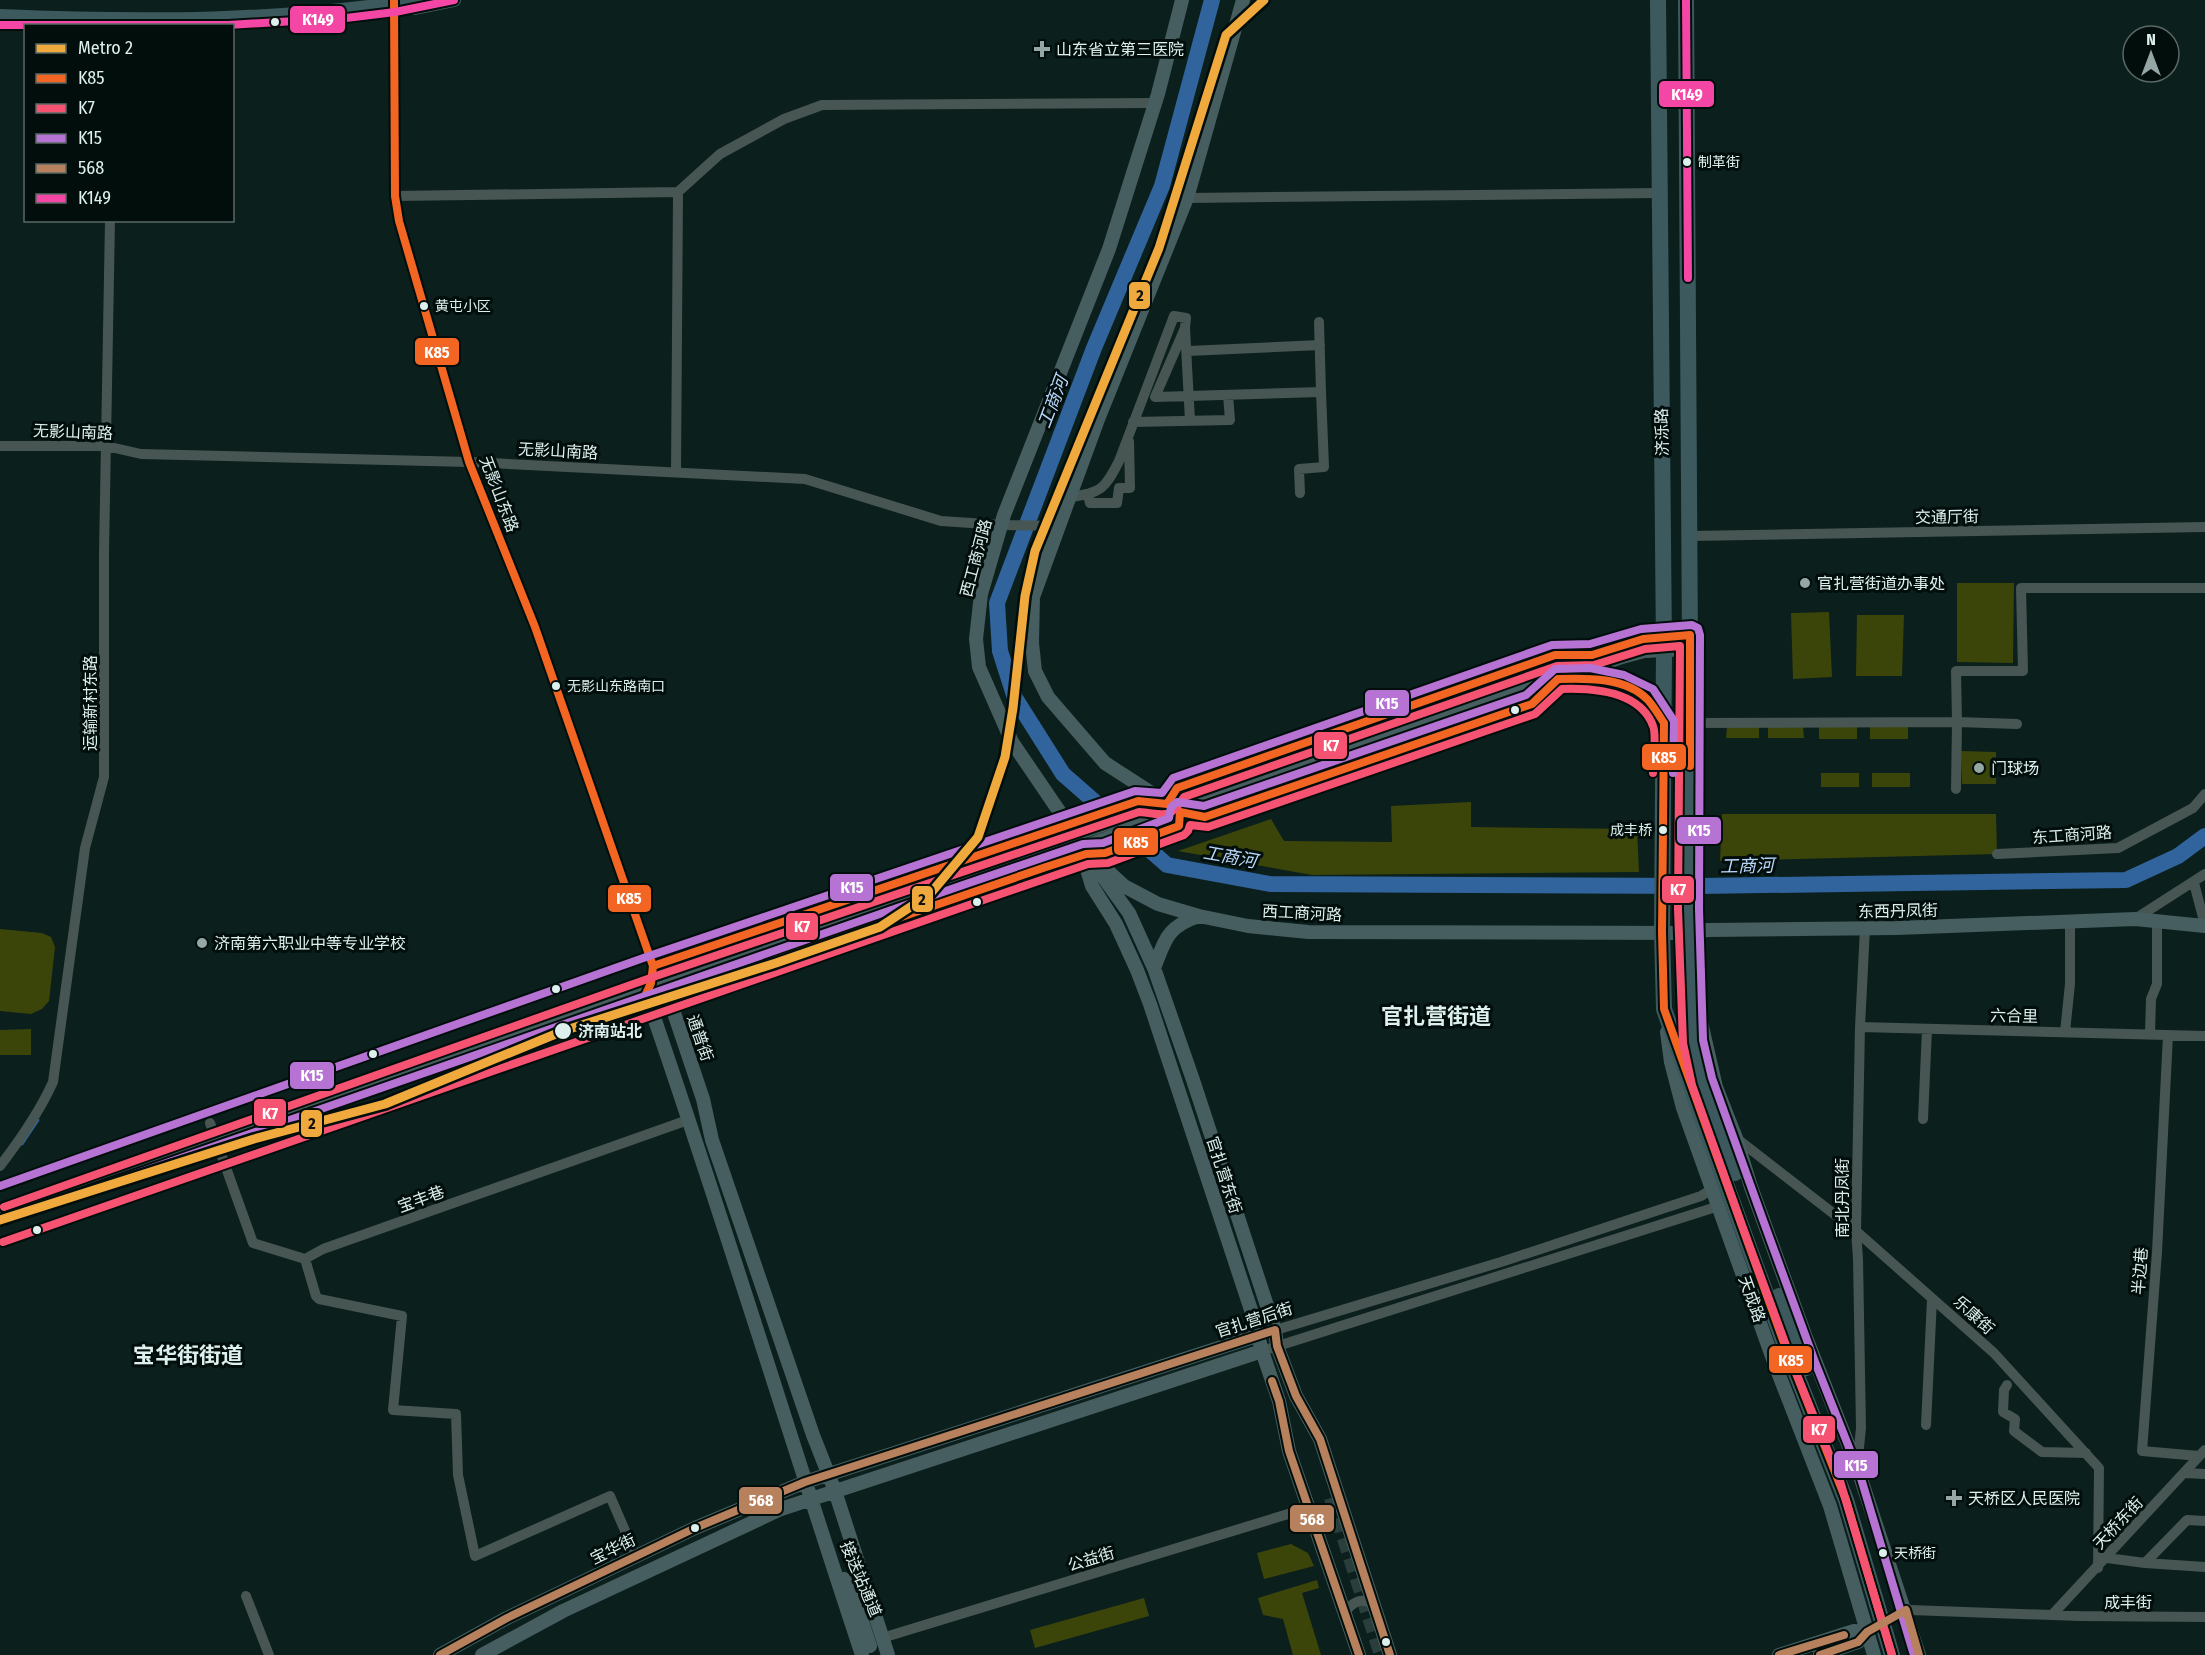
<svg xmlns="http://www.w3.org/2000/svg" width="2205" height="1655" font-family="'Fira Sans Condensed','Noto Sans SC',sans-serif">
<style>
.green{fill:#3c4509}
.lines{fill:none;stroke-linecap:round;stroke-linejoin:round}
.stream{stroke:#31639c;stroke-width:3}
.river{stroke:#31639c;stroke-width:16}
.major-tunnel{stroke:#2a3e3c;stroke-width:14;stroke-dasharray:14 7;stroke-linecap:butt}
.minor{stroke:#475553;stroke-width:10}
.major{stroke:#465e5f;stroke-width:14}
.highway{stroke:#3c5a5e;stroke-width:16}
.bus-1-casing{stroke:#020e0c;stroke-width:12}
.bus-2-casing{stroke:#020e0c;stroke-width:12}
.bus-3-casing{stroke:#020e0c;stroke-width:12}
.bus-4-casing{stroke:#020e0c;stroke-width:12}
.bus-5-casing{stroke:#020e0c;stroke-width:12}
.bus-1{stroke:#f26522;stroke-width:8}
.bus-2{stroke:#f65372;stroke-width:8}
.bus-3{stroke:#b673d3;stroke-width:8}
.bus-4{stroke:#b6815c;stroke-width:8}
.bus-5{stroke:#f346a5;stroke-width:8}
.metro-1-casing{stroke:#020e0c;stroke-width:14}
.metro-1{stroke:#efa93d;stroke-width:9}
.bus-dot{fill:#ddf0ed;stroke:#020e0c;stroke-width:2}
.poi-dot{fill:#94a7a4;stroke:#020e0c;stroke-width:2}
.labels{text-anchor:middle;dominant-baseline:central;stroke-width:6;stroke-linejoin:round;paint-order:stroke}
.bus-label{font-size:14px;fill:#ddf0ed;stroke:#020e0c;text-anchor:start}
.poi-label{font-size:16px;fill:#ddf0ed;stroke:#020e0c;text-anchor:start}
.street-label{font-size:16px;fill:#ddf0ed;stroke:#020e0c}
.stop-label{font-size:16px;font-weight:bold;fill:#ddf0ed;stroke:#020e0c;text-anchor:start}
.water-label{font-size:18px;font-style:italic;fill:#bad7fb;stroke:#020e0c}
.district-label{font-size:22px;font-weight:bold;fill:#ddf0ed;stroke:#020e0c}
.line-badge{stroke:#020e0c;stroke-width:2}
.badge-label{font-size:16px;text-anchor:middle;font-weight:bold;fill:#fff}
.pale-badge-label{font-size:16px;text-anchor:middle;font-weight:bold;fill:#111}
</style>
<rect width="100%" height="100%" fill="#0b1f1d"/>
<path class="green" d="M1957 583H2014L2013 663 1957 662Z
M1829 612 1832 677 1793 679 1791 613Z
M1857 615H1904L1902 676H1856Z
M1819 725H1857V739H1819Z
M1803 726 1804 738H1768V727Z
M1870 726H1908V739H1870Z
M1727 727H1759V738H1726Z
M1961 751 1996 752V784H1962Z
M1821 773H1859V787H1821Z
M1872 773H1910V787H1872Z
M1471 802V827L1637 829 1639 872 1312 875 1178 851 1271 819 1284 841 1392 842 1391 806Z
M1722 814H1996L1997 854 1720 861Z
M0 929 42 933 51 937 55 947 49 1001 42 1009 31 1014 0 1011Z
M31 1029V1055H0V1030Z
M1291 1544 1308 1553 1314 1566 1264 1579 1257 1553Z
M1317 1580 1319 1588 1302 1593 1321 1655H1293L1283 1619 1263 1615 1258 1598Z
M1144 1598 1149 1616 1035 1648 1030 1630Z"/>
<g class="lines">
<path class="stream" d="M22 1144 38 1120"/>
<path class="river" d="M1212 0 1162 186 1094 348 997 603 1000 651 1015 698 1063 774 1167 865 1270 884 1699 886 2126 880 2178 856 2205 836"/>
<path class="major-tunnel" d="M1331 1498 1381 1655"/>
<path class="minor" d="M394 0 395 196 399 221 469 462 535 627 653 966 651 983
M395 196 678 192 720 154 784 119 822 105 1156 103
M1187 198 1659 193
M1319 322 1321 392
M1185 328 1190 421
M1188 351 1320 345
M1133 422 1230 420 1228 395
M0 446H106L141 454 469 462 805 479 941 521 1001 525 1058 526
M676 472 678 192
M1088 495 1090 503H1117L1119 488H1130L1129 441
M1070 497C1101 493 1105 489 1119 461L1174 316 1186 318 1185 328 1155 397 1321 392 1324 467 1299 469 1300 493
M1689 536 2205 527
M1690 723 1957 722 1956 671H2023L2021 588H2205
M1956 789 1957 722 2017 724
M1997 854 2118 848 2193 808 2205 794
M2194 883 2205 925
M2135 919 2205 874
M1860 1027 2205 1036
M2065 1032 2070 984V921
M2150 1034 2151 999 2157 984V920
M2168 1035 2157 1252 2142 1451 2199 1456
M1923 1119 1927 1029
M210 1123 253 1243 305 1259 323 1249 688 1120
M1736 1138 1856 1231 1994 1353 2099 1468 2098 1568
M0 1166C20 1140 39 1113 53 1082L85 848 104 777V553L110 220
M305 1259 316 1296 319 1299 402 1316 393 1410 456 1414 458 1475 475 1556 610 1496 636 1556
M1259 1335 1501 1262 1701 1196 1712 1189
M1262 1351 1719 1206
M2007 1385 2004 1390 2003 1412 2015 1419 2014 1431 2042 1452 2086 1453
M1926 1425 1932 1299
M1857 1467 1861 1428 1858 1259 1856 1231 1860 1027 1865 928
M2185 1473 2205 1474
M2107 1558 2145 1563 2187 1520 2205 1521
M2145 1563 2205 1567
M246 1596 269 1655
M1345 1612C1353 1602 1361 1597 1373 1604
M2052 1615 2205 1450
M1867 1632 1906 1610H1910L2079 1616 2205 1617
M882 1638 1308 1508"/>
<path class="major" d="M1182 0 1158 94 1109 249 1004 515 981 594 976 639 979 667 1012 742 1059 811 1070 836 1124 886 1158 904 1199 916 1248 926 1308 932 1688 933 1708 930 1897 928 2135 919 2205 926
M415 8 454 0
M1572 679C1595 678 1625 682 1644 696 1652 702 1658 715 1664 723
M1173 807 1105 763 1048 697 1035 671 1032 643 1033 597 1097 422 1187 198 1243 0
M1083 856 1092 886 1116 924 1137 970 1150 1004 1253 1316 1262 1351 1279 1401 1289 1451 1359 1655
M1098 870 1129 913 1154 968 1193 1080 1275 1330 1277 1346 1296 1396 1320 1439 1390 1655
M1154 968C1166 938 1167 927 1199 916
M659 990 1083 847 1622 657 1644 651 1690 649
M1697 1005 1716 1087 1736 1138 1751 1187 1805 1335 1857 1467 1919 1655
M1667 1032 1671 1062 1683 1108 1774 1362 1830 1506 1874 1655
M172 1159 315 1109
M0 1210 1070 836 1374 733 1619 645 1643 639 1690 635
M844 1579 855 1600 870 1646
M440 1655 507 1618 695 1528 805 1482 1259 1335
M482 1655 563 1611 781 1509 1262 1351
M862 1655C789 1435 722 1213 646 994L651 983 665 988 669 998 703 1099 712 1140 813 1435 835 1491 888 1655
M1779 1655 1854 1631 1867 1632
M1820 1655 1858 1642 1867 1632"/>
<path class="highway" d="M1658 0 1664 649 1662 932 1664 1009 1704 1124 1784 1343 1846 1500 1892 1655
M1686 0 1690 649 1689 962 1693 1041 1702 1081 1735 1173
M0 17C142 23 284 23 425 0
M1779 1296 1806 1368"/>
<defs>
<path id="bus-1" d="M394 0 395 196 399 221 469 462 535 627 653 966 651 983 646 994 649 1004 1046 867 1086 854 1105 853 1179 826 1180 812 1205 817 1532 704 1558 679C1587 678 1626 677 1648 700 1654 707 1659 715 1664 723L1662 932 1664 1009 1784 1343 1846 1500 1892 1655
M653 966 1138 801 1167 804 1177 788 1555 655H1592L1643 639 1690 635V766"/>
<path id="bus-2" d="M4 1207 656 976 1139 812C1165 814 1169 821 1184 797L1557 666 1594 665 1645 649 1680 646 1678 909 1683 1043 1692 1085 1743 1228 1795 1370 1840 1481 1892 1655
M3 1242 969 905 1088 864 1108 863 1184 835 1188 831 1190 825 1208 827 1535 714 1562 689C1593 688 1640 691 1653 726 1657 735 1653 761 1653 773"/>
<path id="bus-3" d="M0 1186 649 956 1135 791 1162 793 1173 778 1552 645 1590 644 1641 629 1692 625 1698 628 1700 635 1699 909 1703 1040 1712 1078 1763 1220 1815 1362 1860 1475 1913 1652
M0 1221 963 885 1083 844 1103 843 1169 818 1171 807 1177 802 1204 806 1526 695 1555 669 1590 668 1624 675 1653 689 1674 721 1673 773"/>
<path id="bus-4" d="M1272 1381 1279 1401 1289 1451 1359 1655
M440 1655 507 1618 695 1528 805 1482 1275 1330 1277 1346 1296 1396 1320 1439 1390 1655
M1779 1655 1844 1635
M1820 1655 1858 1642 1867 1632 1906 1610 1919 1655"/>
<path id="bus-5" d="M1686 0 1688 278
M0 25H228L346 18 395 12 454 0"/>
</defs>
<use href="#bus-1" class="bus-1-casing"/>
<use href="#bus-2" class="bus-2-casing"/>
<use href="#bus-3" class="bus-3-casing"/>
<use href="#bus-4" class="bus-4-casing"/>
<use href="#bus-5" class="bus-5-casing"/>
<use href="#bus-1" class="bus-1"/>
<use href="#bus-2" class="bus-2"/>
<use href="#bus-3" class="bus-3"/>
<use href="#bus-4" class="bus-4"/>
<use href="#bus-5" class="bus-5"/>
<defs>
<path id="metro-1" d="M0 1220 254 1139 385 1104 563 1031 776 963 880 927 930 894 978 837 1005 757 1013 708 1025 596 1035 551 1159 248 1226 35 1264 0"/>
</defs>
<use href="#metro-1" class="metro-1-casing"/>
<use href="#metro-1" class="metro-1"/>
</g>
<g class="bus-dot">
<circle cx="275" cy="22" r="5"/>
<circle cx="1687" cy="162" r="5"/>
<circle cx="424" cy="306" r="5"/>
<circle cx="556" cy="686" r="5"/>
<circle cx="1515" cy="710" r="5"/>
<circle cx="1663" cy="830" r="5"/>
<circle cx="977" cy="902" r="5"/>
<circle cx="556" cy="989" r="5"/>
<circle cx="563" cy="1031" r="9"/>
<circle cx="373" cy="1054" r="5"/>
<circle cx="37" cy="1230" r="5"/>
<circle cx="695" cy="1528" r="5"/>
<circle cx="1883" cy="1553" r="5"/>
<circle cx="1386" cy="1642" r="5"/>
</g>
<g class="poi-dot">
<path d="M1039 40h6v6h6v6h-6v6h-6v-6h-6v-6h6z"/>
<circle cx="1805" cy="583" r="6"/>
<circle cx="1979" cy="768" r="6"/>
<circle cx="202" cy="943" r="6"/>
<path d="M1951 1489h6v6h6v6h-6v6h-6v-6h-6v-6h6z"/>
</g>
<g class="labels">
<g class="bus-label">
<text x="1698" y="162">制革街</text>
<text x="435" y="306">黄屯小区</text>
<text x="567" y="686">无影山东路南口</text>
<text x="1652" y="830" text-anchor="end">成丰桥</text>
<text x="1894" y="1553">天桥街</text>
</g>
<g class="poi-label">
<text x="1056" y="49">山东省立第三医院</text>
<text x="1817" y="583">官扎营街道办事处</text>
<text x="1991" y="768">门球场</text>
<text x="214" y="943">济南第六职业中等专业学校</text>
<text x="1968" y="1498">天桥区人民医院</text>
</g>
<g class="street-label">
<text transform="translate(73 432) rotate(2)">无影山南路</text>
<text transform="translate(1662 432) rotate(-91)">济泺路</text>
<text transform="translate(558 451) rotate(3)">无影山南路</text>
<text transform="translate(499 494) rotate(69)">无影山东路</text>
<text transform="translate(1947 517) rotate(-1)">交通厅街</text>
<text transform="translate(976 558) rotate(-75)">西工商河路</text>
<text transform="translate(90 703) rotate(-90)">运输新村东路</text>
<text transform="translate(2072 835) rotate(-4)">东工商河路</text>
<text transform="translate(1898 911) rotate(-1)">东西丹凤街</text>
<text transform="translate(1302 913) rotate(3)">西工商河路</text>
<text transform="translate(2014 1016) rotate(1)">六合里</text>
<text transform="translate(700 1038) rotate(71)">通普街</text>
<text transform="translate(1224 1175) rotate(72)">官扎营东街</text>
<text transform="translate(1842 1198) rotate(-90)">南北丹凤街</text>
<text transform="translate(421 1199) rotate(-20)">宝丰巷</text>
<text transform="translate(2140 1271) rotate(-86)">半边巷</text>
<text transform="translate(1752 1299) rotate(70)">天成路</text>
<text transform="translate(1974 1315) rotate(42)">乐康街</text>
<text transform="translate(1254 1320) rotate(-18)">官扎营后街</text>
<text transform="translate(2118 1523) rotate(-47)">天桥东街</text>
<text transform="translate(613 1549) rotate(-26)">宝华街</text>
<text transform="translate(1091 1559) rotate(-17)">公益街</text>
<text transform="translate(861 1579) rotate(67)">接送站通道</text>
<text x="2128" y="1602">成丰街</text>
</g>
<g class="stop-label">
<text x="578" y="1031">济南站北</text>
</g>
<g class="water-label">
<text transform="translate(1053 402) rotate(-69)">工商河</text>
<text transform="translate(1230 857) rotate(10)">工商河</text>
<text transform="translate(1747 866) rotate(-1)">工商河</text>
</g>
<g class="district-label">
<text x="1436" y="1016">官扎营街道</text>
<text x="188" y="1355">宝华街街道</text>
</g>
</g>
<g class="line-badge">
<rect x="289" y="5" width="57" height="29" rx="6" fill="#f346a5"/>
<rect x="1658" y="80" width="57" height="28" rx="6" fill="#f346a5"/>
<rect x="1128" y="281" width="23" height="29" rx="6" fill="#efa93d"/>
<rect x="414" y="337" width="46" height="29" rx="6" fill="#f26522"/>
<rect x="1364" y="689" width="46" height="28" rx="6" fill="#b673d3"/>
<rect x="1313" y="731" width="35" height="29" rx="6" fill="#f65372"/>
<rect x="1641" y="743" width="46" height="28" rx="6" fill="#f26522"/>
<rect x="1676" y="816" width="46" height="29" rx="6" fill="#b673d3"/>
<rect x="1113" y="827" width="46" height="29" rx="6" fill="#f26522"/>
<rect x="829" y="873" width="45" height="29" rx="6" fill="#b673d3"/>
<rect x="1661" y="875" width="34" height="29" rx="6" fill="#f65372"/>
<rect x="607" y="884" width="45" height="29" rx="6" fill="#f26522"/>
<rect x="911" y="885" width="23" height="28" rx="6" fill="#efa93d"/>
<rect x="785" y="912" width="34" height="29" rx="6" fill="#f65372"/>
<rect x="289" y="1061" width="46" height="29" rx="6" fill="#b673d3"/>
<rect x="253" y="1098" width="34" height="29" rx="6" fill="#f65372"/>
<rect x="300" y="1109" width="23" height="29" rx="6" fill="#efa93d"/>
<rect x="1768" y="1345" width="45" height="29" rx="6" fill="#f26522"/>
<rect x="1802" y="1415" width="34" height="29" rx="6" fill="#f65372"/>
<rect x="1833" y="1450" width="46" height="29" rx="6" fill="#b673d3"/>
<rect x="738" y="1486" width="45" height="29" rx="6" fill="#b6815c"/>
<rect x="1289" y="1504" width="46" height="29" rx="6" fill="#b6815c"/>
</g>
<g class="badge-label">
<text x="318" y="25">K149</text>
<text x="1687" y="100">K149</text>
<text x="437" y="358">K85</text>
<text x="1387" y="709">K15</text>
<text x="1331" y="751">K7</text>
<text x="1664" y="763">K85</text>
<text x="1699" y="836">K15</text>
<text x="1136" y="848">K85</text>
<text x="852" y="893">K15</text>
<text x="1678" y="895">K7</text>
<text x="629" y="904">K85</text>
<text x="802" y="932">K7</text>
<text x="312" y="1081">K15</text>
<text x="270" y="1119">K7</text>
<text x="1791" y="1366">K85</text>
<text x="1819" y="1435">K7</text>
<text x="1856" y="1471">K15</text>
<text x="761" y="1506">568</text>
<text x="1312" y="1525">568</text>
</g>
<g class="pale-badge-label">
<text x="1140" y="301">2</text>
<text x="922" y="905">2</text>
<text x="312" y="1129">2</text>
</g>
<rect x="24" y="24" width="210" height="198" fill="#020e0c" stroke="#5a6866" stroke-width="1.5"/>
<rect x="36" y="44" width="30" height="9" fill="#efa93d" stroke="#5a6866" stroke-width="1.5"/>
<text x="78" y="54" font-size="18" fill="#ddf0ed">Metro 2</text>
<rect x="36" y="74" width="30" height="9" fill="#f26522" stroke="#5a6866" stroke-width="1.5"/>
<text x="78" y="84" font-size="18" fill="#ddf0ed">K85</text>
<rect x="36" y="104" width="30" height="9" fill="#f65372" stroke="#5a6866" stroke-width="1.5"/>
<text x="78" y="114" font-size="18" fill="#ddf0ed">K7</text>
<rect x="36" y="134" width="30" height="9" fill="#b673d3" stroke="#5a6866" stroke-width="1.5"/>
<text x="78" y="144" font-size="18" fill="#ddf0ed">K15</text>
<rect x="36" y="164" width="30" height="9" fill="#b6815c" stroke="#5a6866" stroke-width="1.5"/>
<text x="78" y="174" font-size="18" fill="#ddf0ed">568</text>
<rect x="36" y="194" width="30" height="9" fill="#f346a5" stroke="#5a6866" stroke-width="1.5"/>
<text x="78" y="204" font-size="18" fill="#ddf0ed">K149</text>
<g transform="translate(2151 54)"><circle r="28" fill="#020e0c" stroke="#5a6866" stroke-width="1.5"/>
<path d="M0-4.5L10 22L0 15L-10 22Z" fill="#94a7a4"/>
<text y="-9" font-size="16" font-weight="bold" text-anchor="middle" fill="#ddf0ed">N</text>
</g>
</svg>
